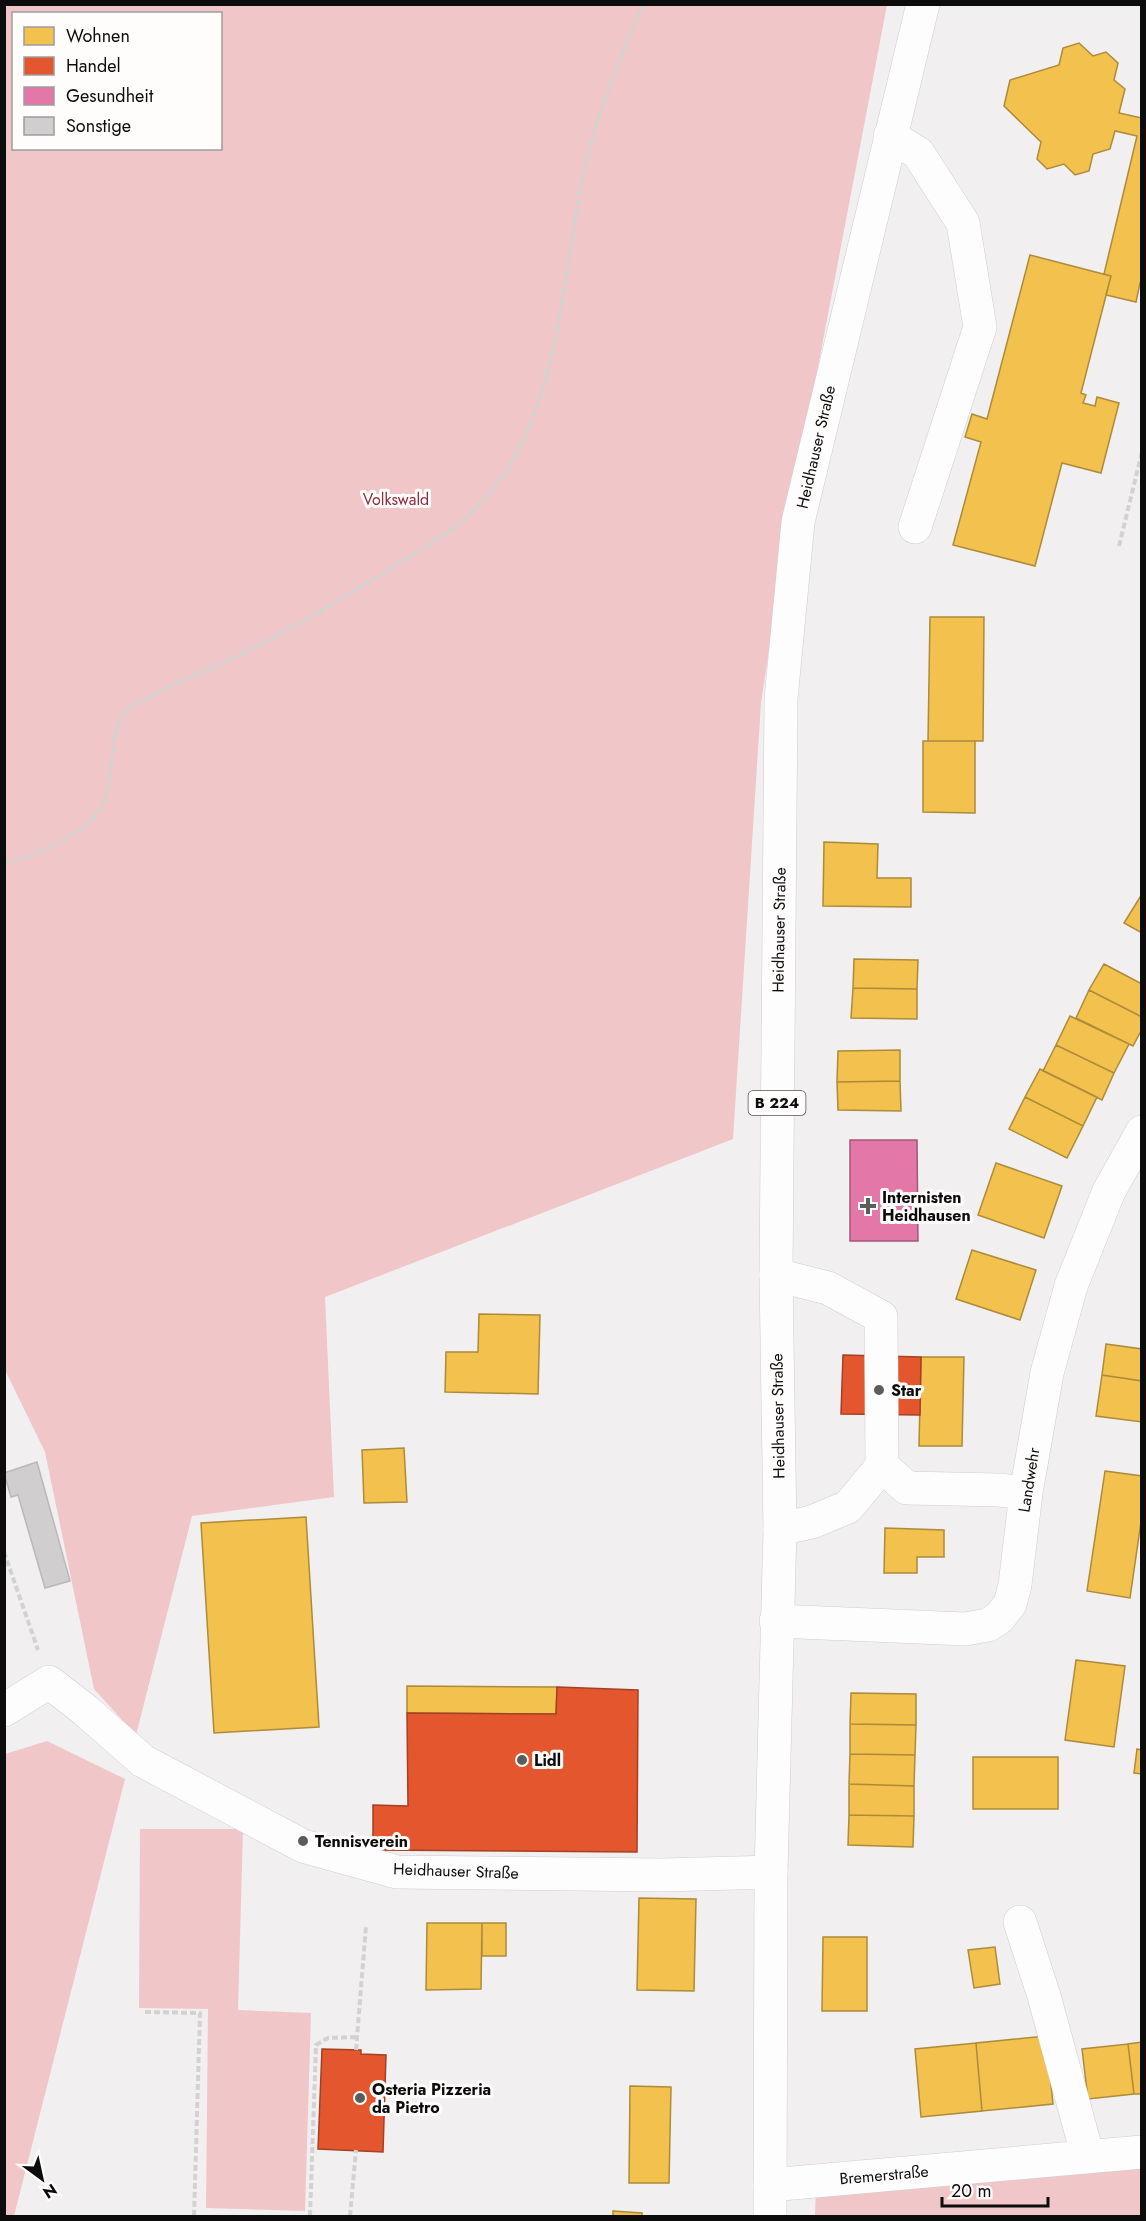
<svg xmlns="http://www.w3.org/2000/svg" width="1146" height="2221" font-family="Jost,sans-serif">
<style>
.green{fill:#f0c6c9;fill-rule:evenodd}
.homes{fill:#f2c14e;stroke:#ad8b3a;stroke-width:1.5}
.shops{fill:#e4572e;stroke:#a44024;stroke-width:1.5}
.health{fill:#e377a8;stroke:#a35779;stroke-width:1.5}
.building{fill:#d0cece;stroke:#bab8b8;stroke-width:1.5}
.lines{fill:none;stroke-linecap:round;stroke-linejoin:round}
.minor-casing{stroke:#cfcdcd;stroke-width:34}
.major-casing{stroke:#cfcdcd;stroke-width:34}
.path{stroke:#d3d2d2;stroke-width:4;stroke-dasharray:6 3;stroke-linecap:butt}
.minor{stroke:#fdfdfd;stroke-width:33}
.major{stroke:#fdfdfd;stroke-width:33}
.poi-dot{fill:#5d5b5b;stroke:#fffcfc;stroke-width:2}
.labels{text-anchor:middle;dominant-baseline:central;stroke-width:6;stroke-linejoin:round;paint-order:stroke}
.shield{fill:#fffcfc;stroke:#565454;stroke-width:1.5}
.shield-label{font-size:15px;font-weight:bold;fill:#0d0c0c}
.street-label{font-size:16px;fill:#0d0c0c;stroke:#fffcfc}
.park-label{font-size:16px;fill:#902b3d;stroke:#fffcfc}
.poi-label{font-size:16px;font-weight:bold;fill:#0d0c0c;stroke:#fffcfc;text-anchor:start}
</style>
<rect width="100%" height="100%" fill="#f1efef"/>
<path class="green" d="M5 5H887L788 524 761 703 733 1139 325 1297 334 1497 192 1516 136 1735 94 1689 45 1452 5 1370ZM14 14H220V148H14Z
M47 1741 125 1779 14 2216H5V1754Z
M140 1829H243L238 2010 311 2013 305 2211 206 2208 208 2009 139 2008Z
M1141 2159V2216H815L816 2187Z"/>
<path class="homes" d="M1079 43 1093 56 1106 52 1118 63 1114 80 1125 89 1119 113 1142 118V284L1140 283 1136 302 1106 295 1111 276 1104 274 1137 136 1115 131 1110 149 1093 154 1089 171 1075 175 1064 164 1047 169 1037 159 1041 142 1004 106 1010 80 1059 65 1063 48Z
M1030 255 1111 276 1081 393 1086 395 1083 403 1095 406 1097 397 1119 403 1101 473 1062 463 1035 566 953 545 981 442 965 437 972 414 987 419Z
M930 617H984L983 741H928Z
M923 741H975V813L923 812Z
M824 842 878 844 877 878H911V907L823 906Z
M1142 894V933L1124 923Z
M854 959 918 960 917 989 853 988Z
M1104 964 1142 984V1017L1089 990Z
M853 988 917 989V1019L851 1018Z
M1089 990 1142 1017V1029L1133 1046 1076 1018Z
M1070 1016 1129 1044 1114 1073 1056 1045Z
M1056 1045 1114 1073 1102 1100 1043 1071Z
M900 1050V1081L837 1082 838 1051Z
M1040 1069 1097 1097 1083 1126 1025 1097Z
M900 1081 901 1111 838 1110 837 1082Z
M1025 1097 1083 1126 1067 1158 1009 1129Z
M996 1163 1062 1186 1044 1238 978 1215Z
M972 1250 1036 1270 1020 1320 956 1299Z
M479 1314 540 1315 538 1394 445 1392 446 1352H478Z
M1106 1344 1142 1349V1381L1102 1375Z
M921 1357H964L962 1446H919Z
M1102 1375 1142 1381V1422L1096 1416Z
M404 1448 407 1502 364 1503 362 1450Z
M1105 1471 1142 1476V1515L1130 1598 1087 1591Z
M306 1517 319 1727 214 1733 201 1523Z
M885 1528 944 1530V1557H917V1573H884Z
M1076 1660 1125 1666 1114 1747 1065 1740Z
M407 1686 557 1687 556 1714 407 1713Z
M851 1693 916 1694V1725L850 1724Z
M850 1724 916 1725 915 1755 850 1754Z
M1137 1749 1142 1750V1774L1134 1773Z
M850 1754 915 1755 914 1786 849 1784Z
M973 1757H1058V1809H973Z
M849 1784 914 1786V1816L849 1815Z
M849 1815 914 1816 913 1847 848 1845Z
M639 1898 696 1899 694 1991 637 1990Z
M427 1923H482L481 1989 426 1990Z
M482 1923H506V1956H482Z
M823 1937H867V2011H822Z
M995 1947 1000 1984 974 1988 968 1950Z
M1046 2036 1053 2104 982 2111 976 2043Z
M1142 2042V2094H1134L1128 2044Z
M976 2043 982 2111 921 2117 915 2049Z
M1128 2044 1134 2094 1088 2099 1082 2049Z
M630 2086 671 2087 669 2183H629Z
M613 2211 642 2213V2216H613Z"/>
<path class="shops" d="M843 1355 921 1357 920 1415 841 1414Z
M557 1687 638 1690 637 1852 373 1850V1805L408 1806 407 1713 556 1714Z
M322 2049 361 2050V2054L386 2055 383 2152 318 2149Z"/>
<path class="health" d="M850 1140H917L918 1241H850Z"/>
<path class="building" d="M37 1462 70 1581 45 1588 18 1495 11 1497 4 1473Z"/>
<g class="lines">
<defs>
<path id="minor" d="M890 136 918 153 963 223 980 327 915 527
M776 1275 828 1288 881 1317 882 1466 848 1507 812 1522 780 1529
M882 1466 907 1488 999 1490 1026 1493
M776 1621 965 1629 988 1625 999 1618 1010 1604 1015 1585 1026 1493 1047 1373 1071 1286 1109 1191 1142 1132
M4 1710 49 1682 85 1710 143 1761 303 1846 397 1872 663 1875 771 1872
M1020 1922 1044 1996 1088 2157
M770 2185 1142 2152"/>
<path id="major" d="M770 2216 771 1872 780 1529 776 1275 781 699 798 522 923 4"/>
</defs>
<use href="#minor" class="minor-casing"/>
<use href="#major" class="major-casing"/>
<path class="path" d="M1119 546 1142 452
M4 863C37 854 78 840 99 810 109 795 110 771 113 754 115 739 116 721 127 710 135 703 148 698 157 693 187 678 217 666 247 651 295 627 342 599 388 570 419 551 452 533 478 506 557 426 561 290 581 185 591 137 606 92 625 47 631 33 636 18 644 4
M4 1552 38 1650
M145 2012 200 2013 194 2216
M356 2050 366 1926
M310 2216 316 2045 328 2038 355 2037
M350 2216 356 2150"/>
<use href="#minor" class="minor"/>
<use href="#major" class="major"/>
</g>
<g class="poi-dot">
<path d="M865 1197h6v6h6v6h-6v6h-6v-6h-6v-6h6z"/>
<circle cx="879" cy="1390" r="6"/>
<circle cx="522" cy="1760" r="6"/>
<circle cx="303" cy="1841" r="6"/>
<circle cx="360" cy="2098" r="6"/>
</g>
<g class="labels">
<rect class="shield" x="748.5" y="1091" width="57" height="24" rx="4.5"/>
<g class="shield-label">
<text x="777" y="1103">B 224</text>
</g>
<g class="street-label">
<text transform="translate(816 447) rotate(-77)">Heidhauser Straße</text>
<text transform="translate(779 930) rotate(-89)">Heidhauser Straße</text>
<text transform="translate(778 1416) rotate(-91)">Heidhauser Straße</text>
<text transform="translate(1029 1480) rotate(-81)">Landwehr</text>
<text transform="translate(456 1871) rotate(2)">Heidhauser Straße</text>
<text transform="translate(884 2175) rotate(-5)">Bremerstraße</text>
</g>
<g class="park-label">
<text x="396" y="499">Volkswald</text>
</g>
<g class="poi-label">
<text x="882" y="1197">Internisten<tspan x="882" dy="18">Heidhausen</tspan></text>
<text x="891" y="1390">Star</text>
<text x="534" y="1760">Lidl</text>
<text x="315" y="1841">Tennisverein</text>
<text x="372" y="2089">Osteria Pizzeria<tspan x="372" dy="18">da Pietro</tspan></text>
</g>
</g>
<rect width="1146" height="2221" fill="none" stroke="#0d0c0c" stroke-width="12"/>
<rect x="12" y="12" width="210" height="138" fill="#fffcfc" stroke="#9e9c9c" stroke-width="1.5"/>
<rect x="24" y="27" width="30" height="18" fill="#f2c14e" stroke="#9e9c9c" stroke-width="1.5"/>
<text x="66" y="42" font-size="18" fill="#0d0c0c">Wohnen</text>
<rect x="24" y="57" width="30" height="18" fill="#e4572e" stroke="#9e9c9c" stroke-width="1.5"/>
<text x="66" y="72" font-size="18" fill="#0d0c0c">Handel</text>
<rect x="24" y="87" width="30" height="18" fill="#e377a8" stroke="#9e9c9c" stroke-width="1.5"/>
<text x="66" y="102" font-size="18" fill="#0d0c0c">Gesundheit</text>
<rect x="24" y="117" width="30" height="18" fill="#d0cece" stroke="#9e9c9c" stroke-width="1.5"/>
<text x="66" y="132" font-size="18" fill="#0d0c0c">Sonstige</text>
<g transform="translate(42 2179) rotate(147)" stroke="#fffcfc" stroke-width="4.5" paint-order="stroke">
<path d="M0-4.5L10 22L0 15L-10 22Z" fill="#0d0c0c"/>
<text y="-9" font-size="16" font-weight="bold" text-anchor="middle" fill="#0d0c0c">N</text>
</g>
<path d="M942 2197v9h106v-9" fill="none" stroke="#0d0c0c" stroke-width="3"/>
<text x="951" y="2197" font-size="18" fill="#0d0c0c" stroke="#fffcfc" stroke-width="4.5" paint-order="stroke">20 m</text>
</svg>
